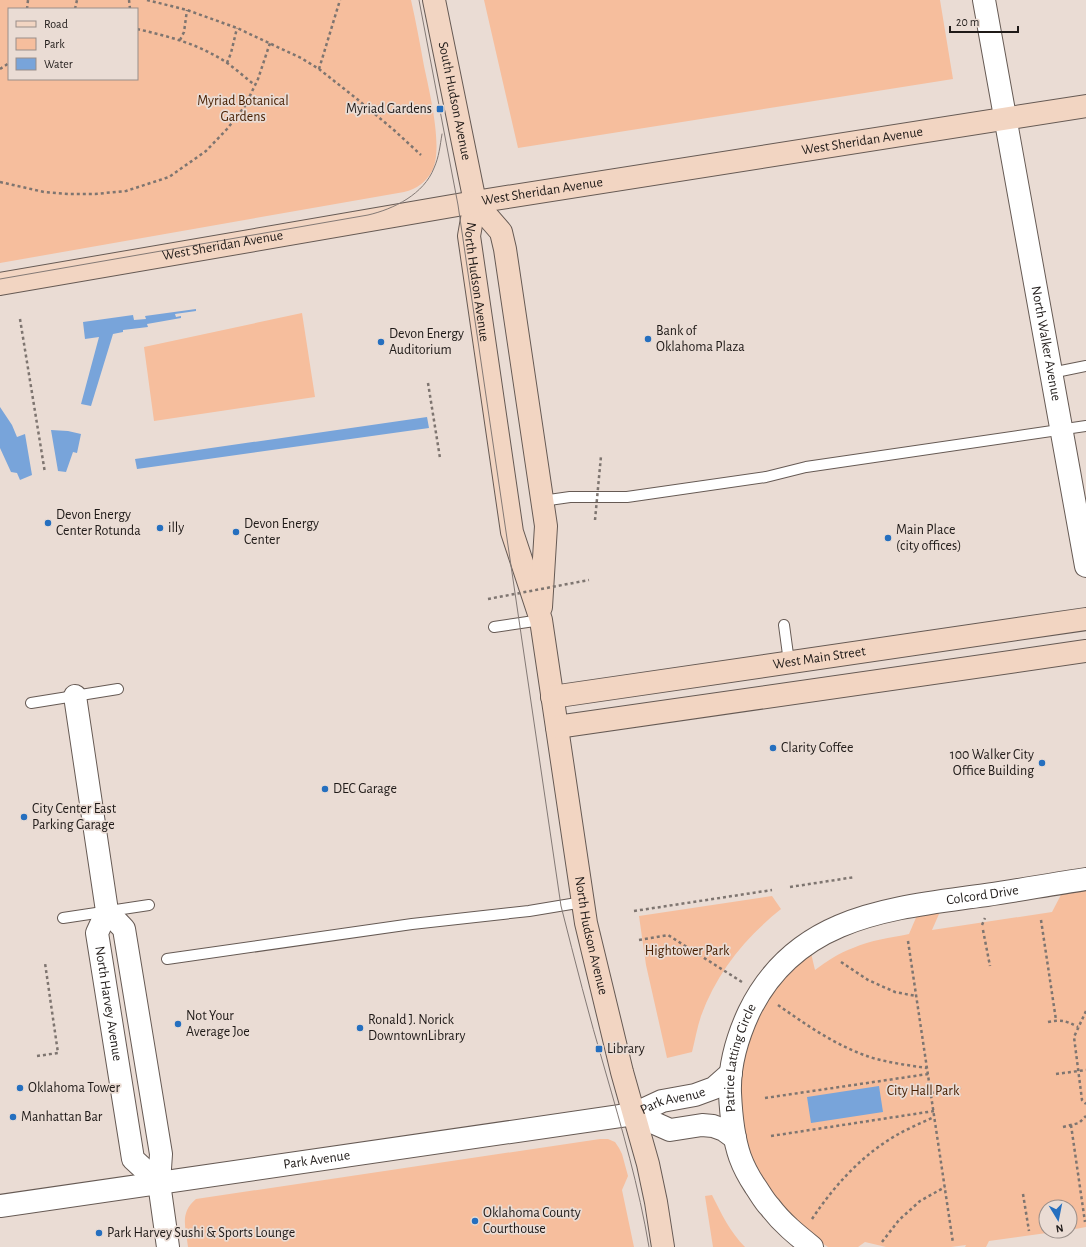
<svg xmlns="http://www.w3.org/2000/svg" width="1086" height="1247" font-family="'Alegreya Sans',sans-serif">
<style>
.green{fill:#f6be9d;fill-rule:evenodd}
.water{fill:#78a4da}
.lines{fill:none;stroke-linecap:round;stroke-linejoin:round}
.service-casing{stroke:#665a54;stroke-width:12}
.tertiary-casing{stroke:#665a54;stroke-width:24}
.secondary-casing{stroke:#665a54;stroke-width:24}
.path{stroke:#7e7570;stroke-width:2.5;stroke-dasharray:3 3;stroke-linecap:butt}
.service{stroke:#fff;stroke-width:10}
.tertiary{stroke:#fff;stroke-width:22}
.secondary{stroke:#f2d5c2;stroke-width:22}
.tram{stroke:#837975;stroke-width:1}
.path-bridge{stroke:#7e7570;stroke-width:2.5;stroke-dasharray:3 3;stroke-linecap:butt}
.poi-dot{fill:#256fbf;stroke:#eadcd4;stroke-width:1.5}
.labels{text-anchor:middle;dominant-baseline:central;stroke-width:3.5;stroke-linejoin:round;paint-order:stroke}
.park-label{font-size:14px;fill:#461e01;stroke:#eadcd4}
.street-label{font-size:14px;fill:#1f1a18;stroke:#eadcd4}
.poi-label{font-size:14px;fill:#1f1a18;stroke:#eadcd4;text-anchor:start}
</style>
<rect width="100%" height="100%" fill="#eadcd4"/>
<path class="green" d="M0 0H411C416 22 420 44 424 66 429 90 444 149 432 171 426 182 417 189 404 192L0 263ZM9 9H137V79H9Z
M484 0H940L953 79 518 148Z
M302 313 315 397 154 421 144 347Z
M1086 888V1227L1070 1230V1207H1046V1231H1061L989 1241 986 1247H965L966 1245 951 1247H886L865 1242 858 1247H828L816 1239 773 1198 750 1155 741 1119 739 1073 753 1023 779 980 811 953 815 970C827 961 839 953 853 948 871 940 890 938 909 934L918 913 936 910 939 914 932 930 1052 912 1063 891Z
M772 896 781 909C745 938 717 972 701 1016 697 1028 695 1040 692 1052L667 1058 646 965 639 916Z
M600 1139H608L615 1142 619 1148 622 1154 628 1176 622 1190 634 1247H188C186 1228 179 1213 196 1199Z
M712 1195C721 1213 730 1232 745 1247H713L705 1196Z"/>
<path class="water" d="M196 309V311L175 314 176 317 181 316V318L147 324 148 327 123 330V332L113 334 91 406 81 404 99 337 85 339 83 322 133 315 134 320 146 319 145 316Z
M0 407 12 425 17 437 25 434 32 475 20 480 17 473 11 472 0 448Z
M427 417 429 428 137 469 135 459Z
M51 430 68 431 81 434 77 453 73 452 66 472 58 471Z
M879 1086 883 1112 811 1123 807 1097Z"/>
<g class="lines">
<defs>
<path id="service" d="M1051 373 1086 366
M542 501 570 497H627L766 477 806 467 1086 426
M784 625 789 662
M494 627 541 620
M31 703 118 689
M63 918 149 905
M167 959 412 924 529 911 583 902"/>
<g id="tertiary">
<path id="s1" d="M984 0 1086 566"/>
<path id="s2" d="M75 696 107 911 97 933 130 1140 133 1159 159 1183"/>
<path d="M107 911 124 929 161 1154 159 1183 168 1247"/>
<path d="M634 1114 670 1130 702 1125 713 1126 724 1130 735 1138"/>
<path id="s3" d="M0 1206 634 1114 662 1101 695 1095 714 1088 731 1073"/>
<path id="s4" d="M812 1247C797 1235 782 1223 770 1207 764 1201 760 1193 755 1186 749 1177 744 1168 740 1157 733 1137 731 1115 730 1093 729 1065 737 1038 749 1012 792 923 876 910 964 898 1005 893 1045 885 1086 879"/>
</g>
<g id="secondary">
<path id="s5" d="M434 0 475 202 469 236 512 532 541 620 586 923 622 1072 648 1164 656 1202 663 1247"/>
<path d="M475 202 501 232 505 249 546 526 541 607"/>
<path id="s6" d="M0 284 475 202 1086 106"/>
<path id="s7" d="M552 697 1086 619"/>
<path d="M557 727 1086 651"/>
</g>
</defs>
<use href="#service" class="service-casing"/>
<use href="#tertiary" class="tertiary-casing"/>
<use href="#secondary" class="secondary-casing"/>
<path class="path" d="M129 0 130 9
M147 0 187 10 237 28 301 58 319 69 357 99 395 131 421 155
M27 9 28 0
M75 9 77 0
M137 29C167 36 195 43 221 59 233 66 244 77 255 85
M180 40 184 32 187 10
M227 63 231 53 237 28
M0 69 9 63
M319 69 340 0
M0 182 44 192 69 194H95L126 191 169 177 206 151 227 129 245 106 258 79 270 43
M20 319 45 473
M428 383 440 458
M790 887 855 877
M634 911 772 890
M1041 920 1056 1020
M982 925 985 918
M983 930 990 966
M639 940 668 935 742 982
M908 941 953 1243
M841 962 868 980 895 992 916 996
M778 1005C805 1024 832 1043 864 1055 883 1062 906 1065 927 1068
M1086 1011 1074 1037 1082 1100 1086 1104
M1048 1022C1062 1019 1066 1021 1078 1027
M37 1056 58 1053 45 963
M1056 1074 1086 1070
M931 1093 961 1088
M765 1098 928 1074
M1071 1125 1085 1222
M1063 1127 1079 1123 1086 1116
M771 1136 934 1111
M1023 1194 1029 1231
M812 1219C834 1186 861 1156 895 1136 907 1129 921 1123 934 1117
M882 1242 899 1220 920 1201 945 1187"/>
<use href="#service" class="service"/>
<use href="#tertiary" class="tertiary"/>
<use href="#secondary" class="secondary"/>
<path class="tram" d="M419 0 458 205 561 906C575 961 589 1016 605 1070 622 1129 639 1187 649 1247
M0 279 368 215C394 209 424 194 434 168 439 157 440 146 442 134"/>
<path class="path-bridge" d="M595 520 601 456
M488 599 589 580"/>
</g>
<g class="poi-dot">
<rect x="436" y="105" width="8" height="8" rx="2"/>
<circle cx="648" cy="339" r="4"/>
<circle cx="381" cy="342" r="4"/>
<circle cx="48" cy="523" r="4"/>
<circle cx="160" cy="528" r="4"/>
<circle cx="236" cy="532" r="4"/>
<circle cx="888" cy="538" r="4"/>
<circle cx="773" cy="748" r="4"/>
<circle cx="1042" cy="763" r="4"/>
<circle cx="325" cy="789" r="4"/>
<circle cx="24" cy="817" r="4"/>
<circle cx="178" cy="1024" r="4"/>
<circle cx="360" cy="1028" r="4"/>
<rect x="595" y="1045" width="8" height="8" rx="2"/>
<circle cx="20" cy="1088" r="4"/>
<circle cx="13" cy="1117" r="4"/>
<circle cx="475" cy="1221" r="4"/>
<circle cx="99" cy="1233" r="4"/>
</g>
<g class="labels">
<g class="park-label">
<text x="243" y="101">Myriad Botanical<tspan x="243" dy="16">Gardens</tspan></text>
<text x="687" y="951">Hightower Park</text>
<text x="923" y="1091">City Hall Park</text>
</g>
<g class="street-label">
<text stroke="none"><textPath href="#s5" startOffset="103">South Hudson Avenue</textPath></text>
<text stroke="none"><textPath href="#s6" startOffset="874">West Sheridan Avenue</textPath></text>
<text stroke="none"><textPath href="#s6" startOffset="550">West Sheridan Avenue</textPath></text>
<text stroke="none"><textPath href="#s6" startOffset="226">West Sheridan Avenue</textPath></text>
<text stroke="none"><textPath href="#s5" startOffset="287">North Hudson Avenue</textPath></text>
<text stroke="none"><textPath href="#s1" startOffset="349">North Walker Avenue</textPath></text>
<text stroke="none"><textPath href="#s7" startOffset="270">West Main Street</textPath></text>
<text stroke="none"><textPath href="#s4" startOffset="540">Colcord Drive</textPath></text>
<text stroke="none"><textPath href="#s5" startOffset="952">North Hudson Avenue</textPath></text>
<text stroke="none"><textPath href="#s2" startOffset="313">North Harvey Avenue</textPath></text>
<text stroke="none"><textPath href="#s4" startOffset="218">Patrice Latting Circle</textPath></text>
<text stroke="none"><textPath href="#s3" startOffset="682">Park Avenue</textPath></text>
<text stroke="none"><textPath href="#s3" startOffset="320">Park Avenue</textPath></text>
</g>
<g class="poi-label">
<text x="432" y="109" text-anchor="end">Myriad Gardens</text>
<text x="656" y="331">Bank of<tspan x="656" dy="16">Oklahoma Plaza</tspan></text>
<text x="389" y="334">Devon Energy<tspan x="389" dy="16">Auditorium</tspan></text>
<text x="56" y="515">Devon Energy<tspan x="56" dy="16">Center Rotunda</tspan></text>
<text x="244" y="524">Devon Energy<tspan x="244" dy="16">Center</tspan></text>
<text x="168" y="528">illy</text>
<text x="896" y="530">Main Place<tspan x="896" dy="16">(city offices)</tspan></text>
<text x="781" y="748">Clarity Coffee</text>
<text x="1034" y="755" text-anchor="end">100 Walker City<tspan x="1034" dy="16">Office Building</tspan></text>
<text x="333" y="789">DEC Garage</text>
<text x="32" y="809">City Center East<tspan x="32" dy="16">Parking Garage</tspan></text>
<text x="186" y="1016">Not Your<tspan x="186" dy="16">Average Joe</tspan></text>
<text x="368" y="1020">Ronald J. Norick<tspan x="368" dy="16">DowntownLibrary</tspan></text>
<text x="607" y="1049">Library</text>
<text x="28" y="1088">Oklahoma Tower</text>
<text x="21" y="1117">Manhattan Bar</text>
<text x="483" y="1213">Oklahoma County<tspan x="483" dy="16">Courthouse</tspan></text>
<text x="107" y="1233">Park Harvey Sushi &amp; Sports Lounge</text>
</g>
</g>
<rect x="8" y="8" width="130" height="72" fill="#eadcd4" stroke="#998e89"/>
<rect x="16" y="21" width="20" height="6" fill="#f2d5c2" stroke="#998e89"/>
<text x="44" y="28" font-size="12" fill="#1f1a18">Road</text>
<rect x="16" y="38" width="20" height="12" fill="#f6be9d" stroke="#998e89"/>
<text x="44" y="48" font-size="12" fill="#1f1a18">Park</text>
<rect x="16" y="58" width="20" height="12" fill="#78a4da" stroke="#998e89"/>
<text x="44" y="68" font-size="12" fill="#1f1a18">Water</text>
<g transform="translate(1058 1219) rotate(170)"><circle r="19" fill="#eadcd4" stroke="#998e89"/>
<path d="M0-3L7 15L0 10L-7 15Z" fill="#256fbf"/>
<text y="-6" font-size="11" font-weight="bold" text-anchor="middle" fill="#1f1a18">N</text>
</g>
<path d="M950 26v6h68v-6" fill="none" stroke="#1f1a18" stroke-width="2"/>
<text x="956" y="26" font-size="12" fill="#1f1a18" stroke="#eadcd4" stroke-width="3" paint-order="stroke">20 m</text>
</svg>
